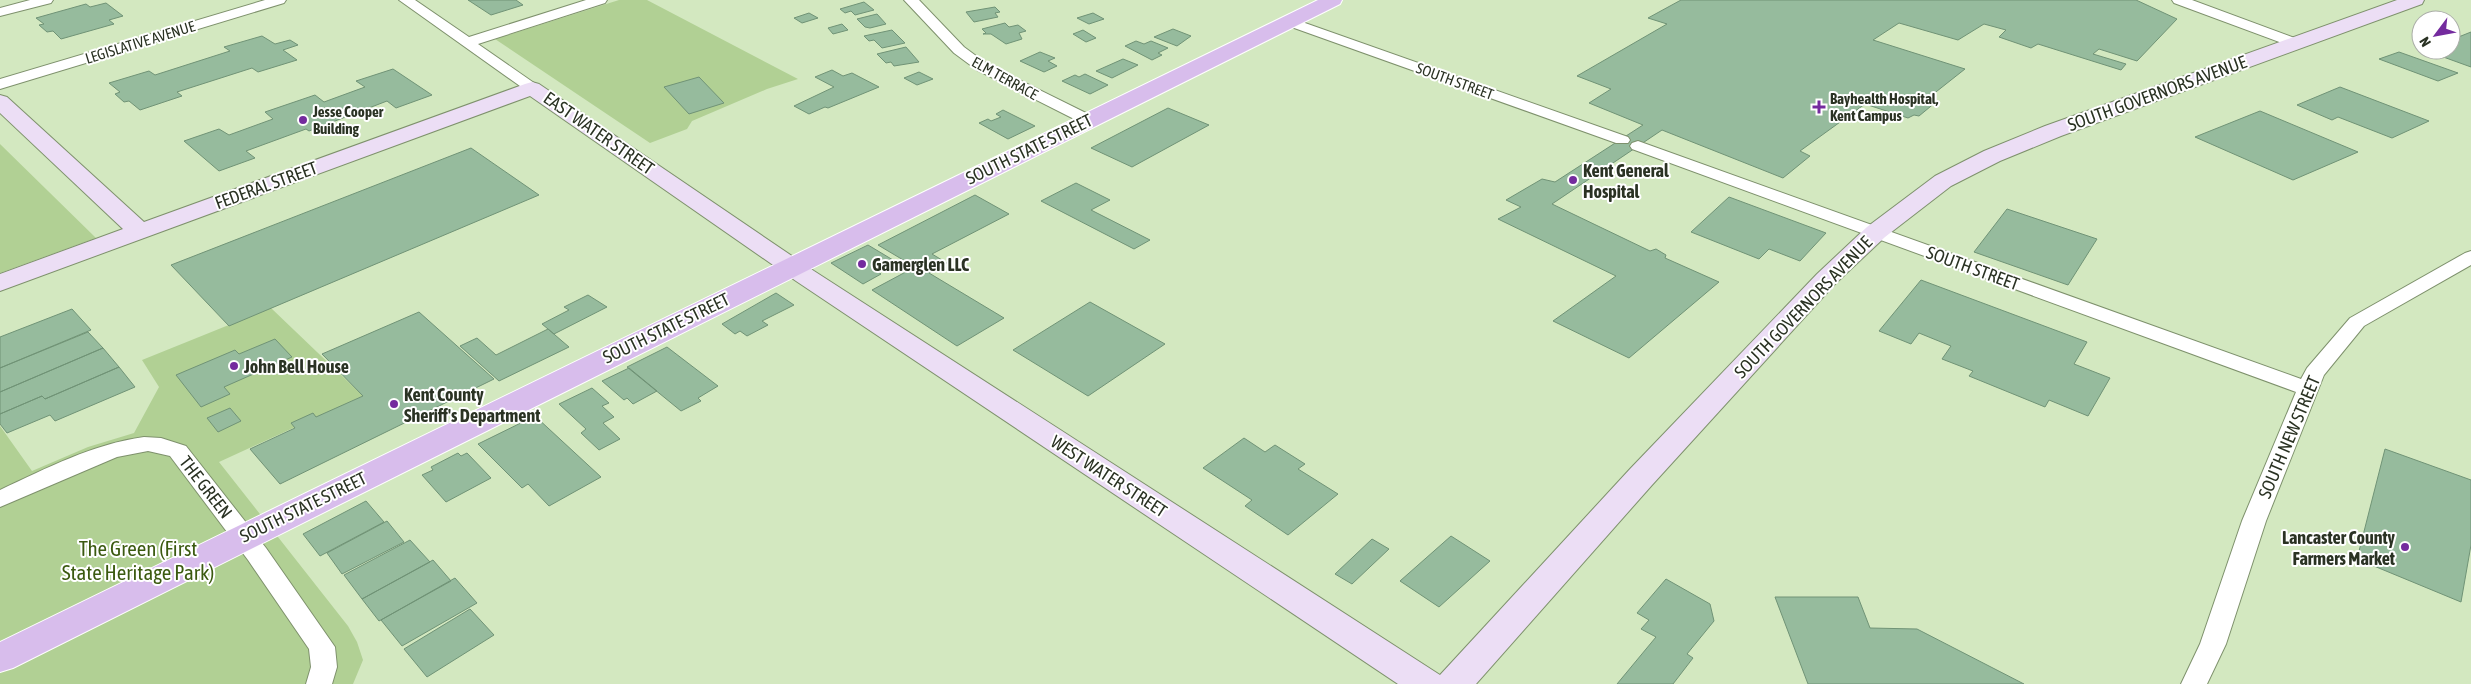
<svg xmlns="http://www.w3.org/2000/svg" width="2471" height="684" font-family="'Asap Condensed',sans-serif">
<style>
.green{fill:#b1d094}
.building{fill:#96bb9d;stroke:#709376}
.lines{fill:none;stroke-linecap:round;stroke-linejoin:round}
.street-casing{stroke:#7e916c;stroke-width:2}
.secondary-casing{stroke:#7e916c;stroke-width:2}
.primary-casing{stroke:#fff;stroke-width:2}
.street{fill:#fff;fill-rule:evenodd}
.secondary{fill:#ecdef5;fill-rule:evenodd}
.primary{fill:#d8bdec;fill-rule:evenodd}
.poi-dot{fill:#742b9e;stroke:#fff;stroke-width:2}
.labels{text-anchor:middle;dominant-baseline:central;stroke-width:4;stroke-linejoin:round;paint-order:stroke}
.far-street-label{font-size:15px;fill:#2a3223;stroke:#fff}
.far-poi-label{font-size:15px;font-weight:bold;fill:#2a3223;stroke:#fff;text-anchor:start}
.street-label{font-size:18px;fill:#2a3223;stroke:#fff}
.poi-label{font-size:18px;font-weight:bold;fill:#2a3223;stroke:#fff;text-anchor:start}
.near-park-label{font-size:21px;fill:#3b5a10;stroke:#fff}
</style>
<rect width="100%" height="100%" fill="#d3e8c0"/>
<path class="green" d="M619 0H647L798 79 767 89 692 121 687 129 650 143 495 39Z
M0 144 96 238 0 273Z
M271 308 363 396 219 462 348 626 357 642 363 660 353 684H0V426L32 471 88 447 134 433 159 387 142 360Z"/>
<path class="building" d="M468 0H516L523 5 491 15Z
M1681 0H2136L2177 19 2137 61 2099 49 2093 54 2126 64 2121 70 2038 44 2031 48 1999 37 2006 30 1984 24 1958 40 1899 23 1873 40 1965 69 1927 99 1936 102 1919 116 1914 115 1908 118 1865 104 1800 151 1810 156 1783 178 1662 130 1552 204 1650 251 1656 249 1666 255 1665 258 1719 282 1629 358 1553 321 1616 276 1498 219 1521 207 1506 200 1542 179 1555 182 1643 125 1589 103 1611 89 1577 76 1667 24 1648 18Z
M864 2 874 10 855 15 851 11 845 13 840 9Z
M106 3 123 16 109 20 114 24 61 39 53 31 47 32 39 25 44 24 36 18 86 4 90 7Z
M995 7 1000 12 995 13 998 17 974 22 966 12Z
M809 13 818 18 802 23 794 18Z
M1093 13 1104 19 1089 24 1077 18Z
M877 14 886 24 870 28 865 27 857 19Z
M1005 23 1009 27 1018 25 1026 31 1019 33 1022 39 1006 44 991 34H983L986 33 982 29Z
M842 24 848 30 833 34 828 28Z
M1173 29 1191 36 1177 46 1154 37Z
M892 30 905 43 882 48 874 40 869 41 864 36Z
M1083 30 1096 38 1086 42 1073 34Z
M2471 32V67L2424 50H2451V40Z
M262 36 275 44 290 40 298 45 283 50 297 60 258 72 252 68 177 92 182 96 140 110 129 101 124 102 115 94 120 92 109 83 149 71 155 75 230 51 224 47Z
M1136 41 1144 44 1151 41 1168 48 1158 53 1162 55 1152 60 1125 46Z
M906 47 919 62 894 66 891 62 886 63 877 54Z
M1040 52 1055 58 1048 61 1057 66 1044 72 1020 61Z
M2399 52 2458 73 2438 81 2379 59Z
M1123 59 1138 65 1112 78 1096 71Z
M393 69 432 95 396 108 387 101 309 131 306 129 246 151 255 158 219 171 184 141 219 129 229 135 273 119 265 112 315 95 324 102 365 87 356 81Z
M832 70 843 76 852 73 879 87 828 108 825 107 809 114 794 106 834 87 815 77Z
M919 72 933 79 917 85 904 78Z
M1085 74 1108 85 1090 94 1062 81 1075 75 1079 77Z
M699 77 724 103 689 114 664 87Z
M2340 87 2429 121 2392 138 2338 117 2332 120 2297 105Z
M1168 108 1209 125 1132 167 1091 148Z
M1003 110 1035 126 1008 139 979 123 988 119 991 121 1001 117 996 114Z
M2260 111 2358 152 2293 180 2195 137Z
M471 148 539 195 229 326 171 265Z
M1076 183 1110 200 1091 210 1150 240 1134 249 1041 201Z
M975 195 1009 214 932 254 947 263 929 273 1004 318 957 346 872 290 915 267 878 245Z
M1729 197 1826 233 1800 261 1769 249 1759 259 1691 232Z
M2007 209 2097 239 2068 285 1974 252Z
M868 245 893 260 874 269 881 274 863 284 831 263Z
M1921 280 2087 342 2074 364 2110 378 2088 416 2049 400 2045 407 1969 376 1973 371 1942 359 1951 346 1919 333 1911 344 1879 331Z
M776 293 794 305 762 321 768 325 747 336 740 331 735 334 722 324Z
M588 295 607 307 554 334 542 324 569 310 564 307Z
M1090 302 1165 344 1088 396 1013 350Z
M72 309 91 330 0 368V337Z
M419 312 494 379 280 484 250 449 295 428 291 423 313 413 316 417 363 396 322 354Z
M548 329 569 347 499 381 460 346 477 338 496 355Z
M88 332 103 348 0 392V368Z
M275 339 292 357 224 387 230 394 201 407 176 375 235 350 239 354Z
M667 347 718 386 698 398 701 401 681 411 627 367Z
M103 348 119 367 45 399 42 396 0 414V392Z
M119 367 135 387 55 421 50 415 7 433 0 424V414L42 396 45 399Z
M629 368 657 391 633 404 627 398 624 400 602 381Z
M592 388 609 403 602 406 614 417 603 423 620 439 599 450 581 433 586 429 559 404Z
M230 408 241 421 218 432 207 418Z
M535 416 601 477 549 506 528 484 522 488 478 444Z
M1244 438 1265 452 1275 445 1305 464 1298 469 1338 494 1288 535 1245 506 1252 500 1203 468Z
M2385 449 2471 480V545L2461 602 2357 559Z
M458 453 461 456 467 453 491 478 446 502 422 475 433 470 431 467Z
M366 501 384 522 320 556 303 534Z
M387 521 404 542 342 574 327 553Z
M1451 536 1490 561 1439 607 1400 581Z
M1372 539 1389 549 1352 584 1335 574Z
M410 540 430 562 362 599 344 575Z
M433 560 451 581 379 621 362 599Z
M455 578 477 603 402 646 381 620Z
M1666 579 1710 604 1714 621 1687 654 1693 658 1673 684H1617L1656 637 1641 629 1649 620 1637 613Z
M1775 597H1858L1870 628 1917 629 2024 684H1808Z
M470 609 494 635 427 677 404 649Z"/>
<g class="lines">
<defs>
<path id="street" d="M30 0H53L51 3 0 16V8Z
M265 0H286L284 3 0 89V79Z
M399 0H415L469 37 586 0H607L605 3 478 44 537 85 540 88 532 93 527 91Z
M904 0H919L964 47 987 64 1094 117 1096 120 1094 123H1082L977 70 954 53Z
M2172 0H2192L2300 40 2302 43 2295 47 2290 46 2174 3Z
M1288 17 1628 137 1630 140 1628 143H1616L1283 24 1281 21Z
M1638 141 2301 379 2307 368 2350 318 2465 253 2471 251V265L2364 326 2324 375 2266 521 2226 644 2207 684H2181L2200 644 2242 521 2296 392 1632 149 1630 146 1632 143Z
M144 437 161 438 186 446 266 548 335 647 337 667 332 684H306L311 667 309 649 248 560 170 456 148 451 117 457 0 507V490C47 468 93 444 144 437Z"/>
<path id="secondary" d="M2397 0H2424L2422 4 2061 136 2000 161 1951 186 1885 237 1835 284 1652 485 1476 684H1398L796 281 530 96 0 291V274L123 229 0 113V95L7 97 144 222 525 84 532 82 539 84 814 271 1440 675 1630 469 1817 274 1867 227 1935 176 1984 151 2045 126Z"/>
<path id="primary" d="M1318 0H1342L1340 4 13 668 0 672V642Z"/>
</defs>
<use href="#street" class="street-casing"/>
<use href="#secondary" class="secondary-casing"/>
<use href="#primary" class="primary-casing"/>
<use href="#street" class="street"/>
<use href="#secondary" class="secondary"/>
<use href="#primary" class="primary"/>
</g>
<g class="poi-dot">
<path d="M1816.5 99.5h5v5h5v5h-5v5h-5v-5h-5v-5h5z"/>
<circle cx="303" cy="120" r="5"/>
<circle cx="1573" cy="180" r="5"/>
<circle cx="862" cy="264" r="5"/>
<circle cx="234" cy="366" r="5"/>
<circle cx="394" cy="404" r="5"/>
<circle cx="2405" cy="547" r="5"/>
</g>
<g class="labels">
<g class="far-street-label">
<text transform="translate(140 42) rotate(-17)">LEGISLATIVE AVENUE</text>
<text transform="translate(1005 78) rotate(29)">ELM TERRACE</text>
<text transform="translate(1455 81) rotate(20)">SOUTH STREET</text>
</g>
<g class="far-poi-label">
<text x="1830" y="98">Bayhealth Hospital,<tspan x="1830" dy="17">Kent Campus</tspan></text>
<text x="313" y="111">Jesse Cooper<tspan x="313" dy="17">Building</tspan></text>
</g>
<g class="street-label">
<text transform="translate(2157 93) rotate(-20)">SOUTH GOVERNORS AVENUE</text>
<text transform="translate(599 133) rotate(35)">EAST WATER STREET</text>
<text transform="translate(1029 149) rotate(-26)">SOUTH STATE STREET</text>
<text transform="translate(266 185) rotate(-20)">FEDERAL STREET</text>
<text transform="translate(1973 268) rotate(20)">SOUTH STREET</text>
<text transform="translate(1803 307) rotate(-46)">SOUTH GOVERNORS AVENUE</text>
<text transform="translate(666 328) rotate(-26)">SOUTH STATE STREET</text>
<text transform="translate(2289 437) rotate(-67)">SOUTH NEW STREET</text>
<text transform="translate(1109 476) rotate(33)">WEST WATER STREET</text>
<text transform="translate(206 487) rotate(52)">THE GREEN</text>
<text transform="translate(303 507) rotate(-26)">SOUTH STATE STREET</text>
</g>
<g class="poi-label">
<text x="1583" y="170">Kent General<tspan x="1583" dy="21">Hospital</tspan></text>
<text x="872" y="264">Gamerglen LLC</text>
<text x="244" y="366">John Bell House</text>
<text x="404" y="394">Kent County<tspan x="404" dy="21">Sheriff's Department</tspan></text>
<text x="2395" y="537" text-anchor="end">Lancaster County<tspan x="2395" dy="21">Farmers Market</tspan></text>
</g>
<g class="near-park-label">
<text x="138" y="548">The Green (First<tspan x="138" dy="24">State Heritage Park)</tspan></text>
</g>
</g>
<g transform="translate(2436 35) rotate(238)"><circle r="24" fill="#ffffff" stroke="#aaada7"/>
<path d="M0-4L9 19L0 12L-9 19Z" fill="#742b9e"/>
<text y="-8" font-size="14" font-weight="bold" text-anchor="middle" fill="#2a3223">N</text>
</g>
</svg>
